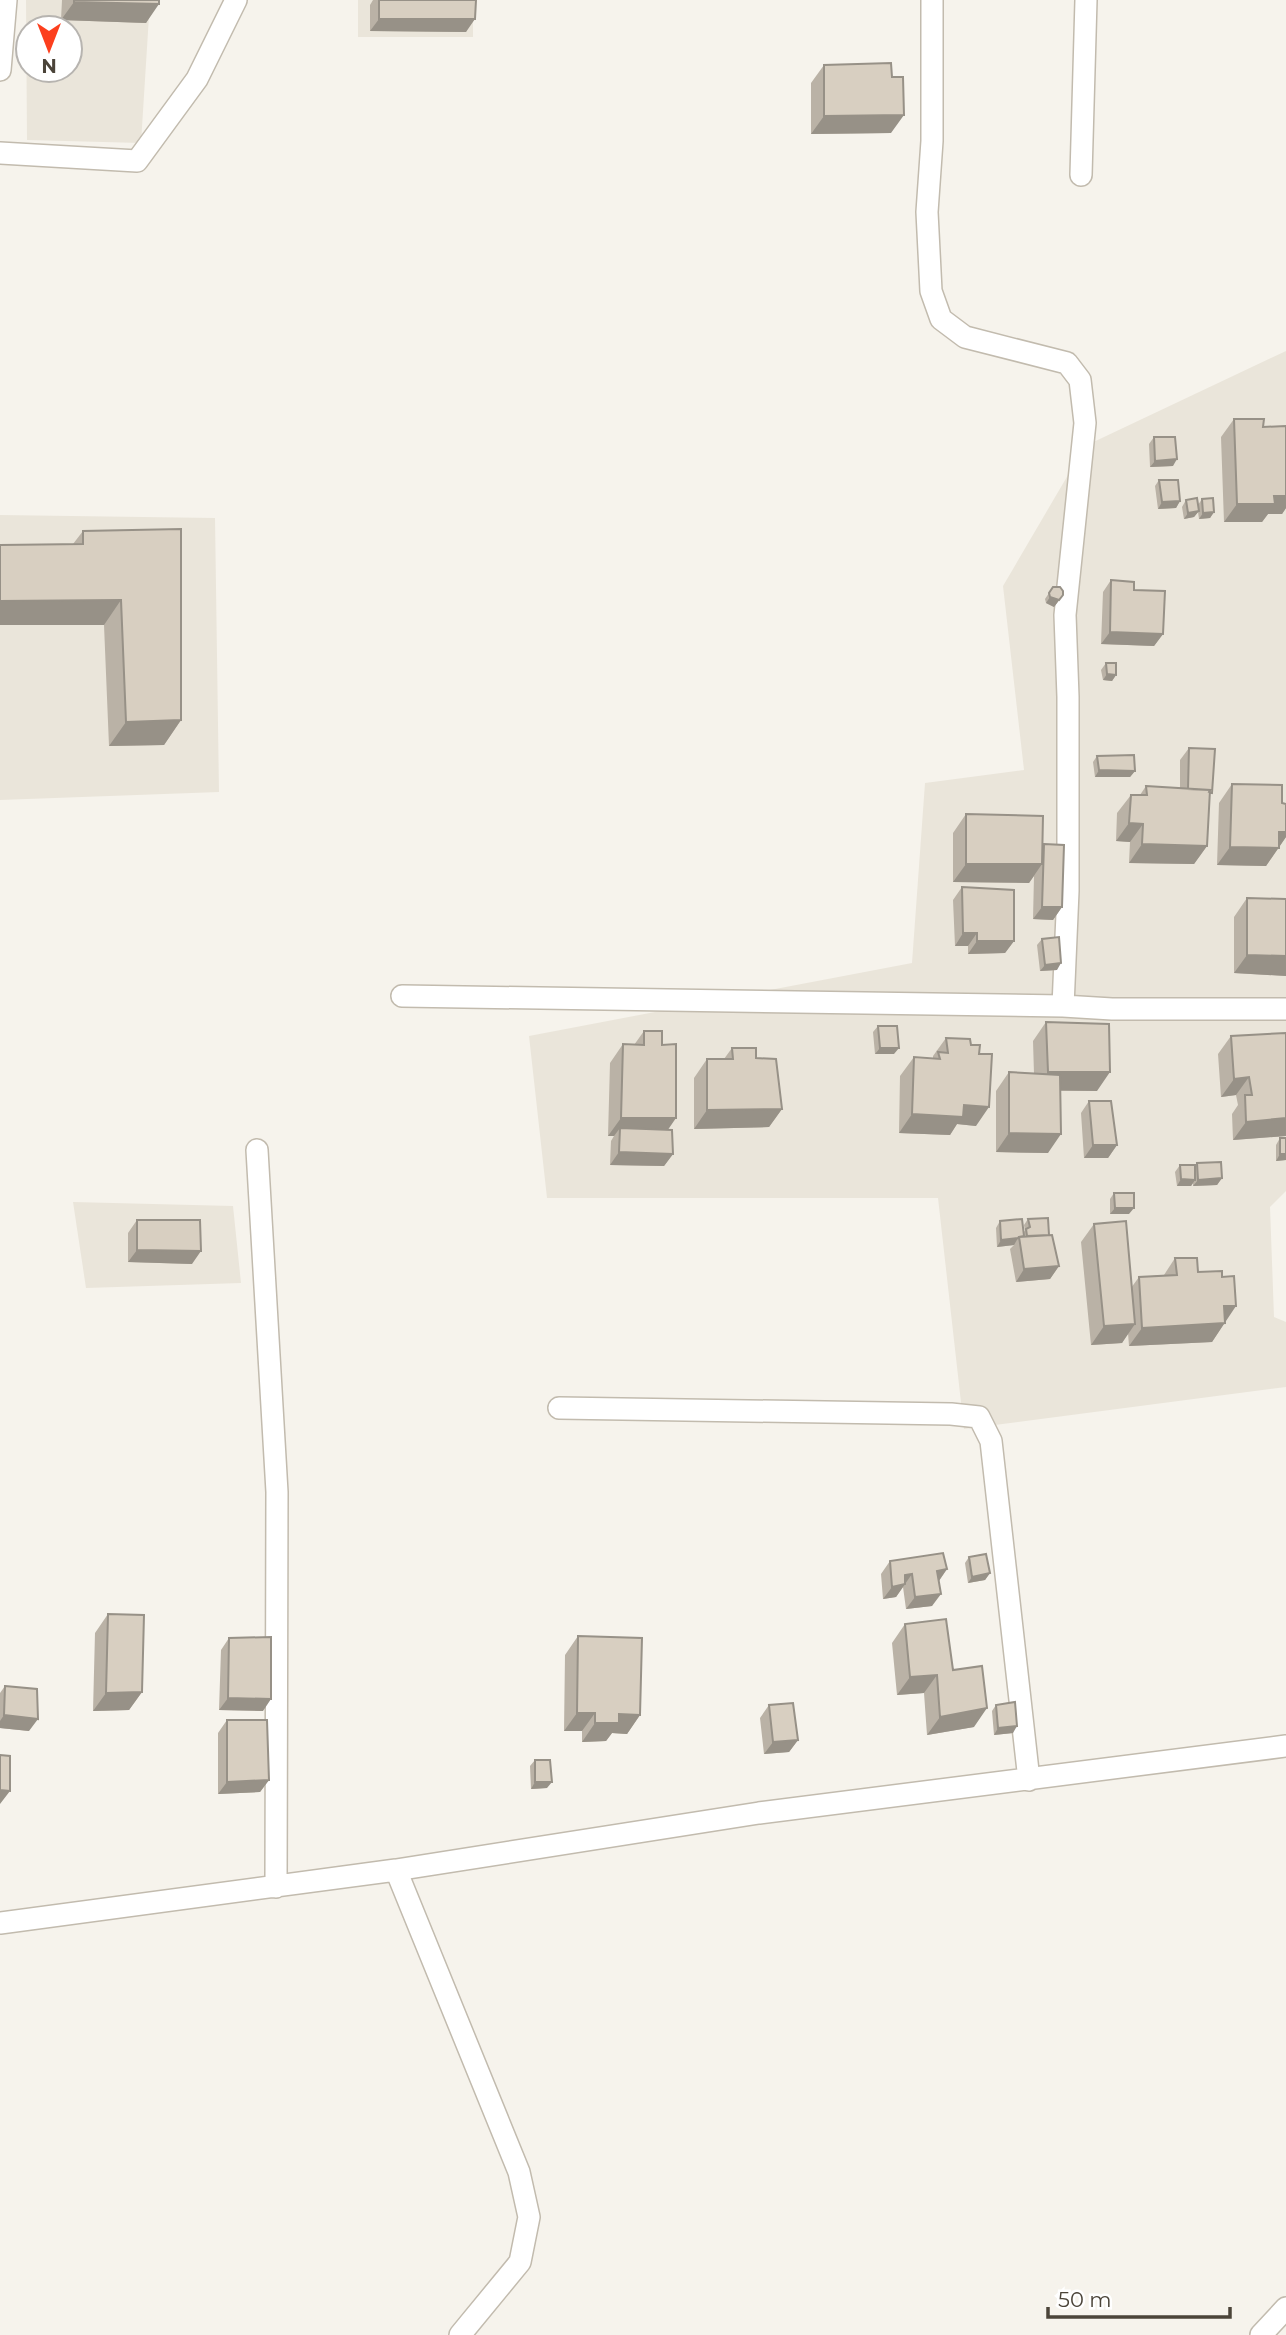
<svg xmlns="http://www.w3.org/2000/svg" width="1286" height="2335" font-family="Montserrat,sans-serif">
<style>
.residential{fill:#eae5da;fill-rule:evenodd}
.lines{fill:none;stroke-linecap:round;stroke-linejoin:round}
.street-casing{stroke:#c2bbae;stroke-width:24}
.street{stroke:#fff;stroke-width:21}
.wall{fill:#bab2a6}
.shaded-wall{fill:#979187}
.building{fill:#d8cfc1;stroke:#979187;stroke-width:2}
</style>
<rect width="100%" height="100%" fill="#f6f3ec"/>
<path class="residential" d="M26 0H150L141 143 27 140ZM28 28H70V70H28Z
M358 0H473V37H358Z
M1286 351V1191L1270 1207 1274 1317 1286 1322V1387L964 1429 938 1198H547L529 1036 912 963 925 783 1024 770 1003 586 1085 446Z
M0 515 215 518 219 792 0 800Z
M73 1202 233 1206 241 1283 86 1288Z"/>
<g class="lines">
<defs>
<path id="street" d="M932 0V141L927 212 931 291 941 319 965 337 1067 363 1080 380 1085 423 1065 615 1068 697V891L1063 1006 1112 1009H1286
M0 70 6 0
M0 153 137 161 197 79 236 0
M1081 175 1086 0
M402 996 1063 1006
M257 1150 277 1492 276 1887
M559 1408 951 1414 979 1417 991 1441 1029 1780
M396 1870 519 2172 529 2217 520 2262 460 2335
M0 1923 396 1870 759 1813 1286 1746
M1261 2335 1286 2308"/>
</defs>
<use href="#street" class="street-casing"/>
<use href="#street" class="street"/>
</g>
<path class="wall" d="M62 0H159L146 23 61 20Z
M373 0H476L466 32 370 31V5Z
M824 65 891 133 811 134V83Z
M1234 419 1263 427 1286 426V508L1282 514H1268L1262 522H1224L1221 437Z
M1154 437 1173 466 1150 467 1149 444Z
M1159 480 1180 501 1176 508 1158 509 1155 486Z
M1202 499 1214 512 1210 518 1199 519 1198 512 1194 517 1184 519 1182 507 1186 500 1198 505Z
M181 529V720L164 745 109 746 104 625H0V545L73 544 83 531Z
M1111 580 1134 590 1163 634 1154 646 1101 644 1103 592Z
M1053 587 1063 595 1054 607 1046 603 1045 599Z
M1106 663 1116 675 1112 681 1103 680 1101 670Z
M1189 748 1209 797 1207 846 1194 864 1129 863 1130 842 1116 841 1117 813 1131 795H1140L1146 786 1180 788V760Z
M1097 756 1135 771 1130 777H1095L1093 762Z
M1232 784 1282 803 1286 804V837L1266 866 1217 865 1219 803Z
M966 814 1043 846 1062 907 1053 920 1033 919 1034 876 1029 883 953 882V833Z
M962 887 1014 941 1005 953 968 954V946H955L953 900Z
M1247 898 1286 976 1234 973V917Z
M1042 939 1057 970 1040 971 1037 945Z
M1046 1022 1097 1091H1061L1048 1153 996 1152V1091L1009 1072 1034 1074 1033 1041Z
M878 1026 894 1054H875L873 1032Z
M644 1031 662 1045 668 1129 673 1154 664 1166 610 1165 611 1141 614 1136H608L610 1063 623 1044 634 1045Z
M1231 1036 1286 1136 1233 1140 1232 1114 1238 1105 1236 1095 1221 1097 1218 1054Z
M946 1038 976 1126 957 1124 950 1135 899 1133 900 1076 914 1057 933 1059V1056Z
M732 1048 756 1058 782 1109 769 1127 694 1129V1078L707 1059H724Z
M1089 1101 1117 1145 1108 1158H1084L1081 1113Z
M1280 1138 1286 1160 1276 1161V1145Z
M1197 1163 1222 1178 1217 1185 1193 1186V1183L1191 1186H1177L1175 1172 1180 1165 1195 1166Z
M1114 1193 1129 1214H1110V1199Z
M1028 1219 1049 1235 1059 1266 1050 1279 1016 1282 1010 1249 1014 1245 997 1247 996 1228 1000 1221 1023 1232 1025 1231 1024 1225Z
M137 1220 192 1264 128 1262V1233Z
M1094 1224 1131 1288 1139 1277 1164 1275 1175 1258 1198 1272 1225 1322 1212 1342 1129 1346 1128 1333 1122 1343 1091 1345 1081 1242Z
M969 1557 990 1573 985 1580 968 1583 965 1563Z
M890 1561 947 1569 939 1581 932 1606 906 1609 903 1587 896 1597 883 1599 881 1574Z
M108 1614 142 1692 129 1710 93 1711 95 1633Z
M905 1624 974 1727 927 1735 924 1693 897 1695 892 1643Z
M578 1636 640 1715 627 1734 612 1733 606 1741 582 1742V1731H564L565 1655Z
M229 1638 263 1711 219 1710 221 1650Z
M5 1686 29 1731 0 1728V1693Z
M769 1705 798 1740 789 1752 764 1754 760 1718Z
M996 1705 1013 1733 994 1735 992 1711Z
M227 1720 269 1780 260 1792 218 1794V1733Z
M535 1760 547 1788 531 1789 530 1766Z"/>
<path class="shaded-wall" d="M74 2 159 4 146 23 61 20Z
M379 19H475L466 32 370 31Z
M904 115 891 133 811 134 824 116Z
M1177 459 1173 466 1150 467 1155 461Z
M1286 490V508L1282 514H1268L1262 522H1224L1237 504Z
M1180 501 1176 508 1158 509 1162 502Z
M1199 511 1194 517 1184 519 1188 513Z
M1214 512 1210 518 1199 519 1203 513Z
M1063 595 1054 607 1046 603 1050 597Z
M121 600 104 625H0V601Z
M1110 632 1163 634 1154 646 1101 644Z
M1107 674 1116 675 1112 681 1103 680Z
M181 720 164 745 109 746 126 722Z
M1099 770 1135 771 1130 777H1095Z
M1129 823 1143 824 1130 842 1116 841Z
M1279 832H1286V837L1266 866 1217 865 1230 847Z
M1142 844 1207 846 1194 864 1129 863Z
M966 864H1042L1029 883 953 882Z
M1042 907H1062L1053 920 1033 919Z
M963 933H977L968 946H955Z
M977 941H1014L1005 953 968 954Z
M1247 955 1286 956V976L1234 973Z
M1061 963 1057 970 1040 971 1045 965Z
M880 1048H899L894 1054H875Z
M1048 1072H1110L1097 1091 1035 1090Z
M1249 1077 1236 1095 1221 1097 1234 1079Z
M964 1105 989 1107 976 1126 957 1124 950 1135 899 1133 912 1114Z
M782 1109 769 1127 694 1129 707 1110Z
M621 1118H676L663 1137 620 1128 614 1136H608Z
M1286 1118V1136L1233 1140 1246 1122Z
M1009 1133 1061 1134 1048 1153 996 1152Z
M1093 1145H1117L1108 1158H1084Z
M619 1152 673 1154 664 1166 610 1165Z
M1280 1154H1286V1160L1276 1161Z
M1222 1178 1217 1185 1193 1186 1198 1180Z
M1181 1179 1195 1180 1191 1186H1177Z
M1115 1208H1134L1129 1214H1110Z
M1018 1238 1014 1245 997 1247 1001 1240Z
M137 1250 201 1251 192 1264 128 1262Z
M1059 1266 1050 1279 1016 1282 1024 1269Z
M1224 1306H1236L1212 1342 1129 1346 1142 1328Z
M1135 1324 1122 1343 1091 1345 1104 1326Z
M947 1569 938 1582 937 1571Z
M990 1573 985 1580 968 1583 972 1577Z
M912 1574 896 1597 883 1599 892 1587 905 1575Z
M941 1594 932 1606 906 1609 915 1597Z
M937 1675 924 1693 897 1695 910 1677Z
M142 1692 129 1710 93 1711 106 1693Z
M228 1698 271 1699 263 1711 219 1710Z
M987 1708 974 1727 927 1735 940 1717Z
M577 1713H595L582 1731H564Z
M619 1714 640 1715 627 1734 612 1733 606 1741 582 1742 595 1723Z
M4 1715 38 1719 29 1731 0 1728V1721Z
M1017 1726 1013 1733 994 1735 998 1728Z
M798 1740 789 1752 764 1754 773 1742Z
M269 1780 260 1792 218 1794 227 1782Z
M535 1782H552L547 1788 531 1789Z
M0 1790 10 1791 0 1804Z"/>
<path class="building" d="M74 0H159V4L74 2Z
M379 0H476L475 19H379Z
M891 63 892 77H903L904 115 824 116V65Z
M1234 419H1264L1263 427 1286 426V496H1274L1275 504H1237Z
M1154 437H1175L1177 459 1155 461Z
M1159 480H1178L1180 501 1162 502Z
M1197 498 1199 511 1188 513 1186 500Z
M1213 498 1214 512 1203 513 1202 499Z
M181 529V720L126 722 121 600 0 601V545L83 544V531Z
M1111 580 1134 582V590L1165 591 1163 634 1110 632Z
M1053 587H1060L1063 591V595L1059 600 1050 597 1049 593Z
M1106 663H1116V675L1107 674Z
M1189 748 1215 749 1212 793 1209 792 1210 790 1188 789Z
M1134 755 1135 771 1099 770 1097 756Z
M1232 784 1282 785V803L1286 804V832H1279V848L1230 847Z
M1146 786 1210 790 1207 846 1142 844 1143 824 1129 823 1131 795H1147Z
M966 814 1043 816 1042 864H966Z
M1044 844 1064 845 1062 907H1042Z
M962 887 1014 890V941H977V933H963Z
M1247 898 1286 899V956L1247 955Z
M1059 937 1061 963 1045 965 1042 939Z
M1046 1022 1109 1024 1110 1072H1048Z
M878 1026H897L899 1048H880Z
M644 1031H662V1045L676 1044V1118H621L623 1044 644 1045Z
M1286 1033V1118L1246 1122 1245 1095H1252L1249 1077 1234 1079 1231 1036Z
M946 1038 970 1039 971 1045H980L979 1054H992L989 1107 964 1105 963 1117 912 1114 914 1057 940 1059 938 1052 948 1053Z
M732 1048H756V1058L776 1059 782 1109 707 1110V1059H733Z
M1009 1072 1060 1075 1061 1134 1009 1133Z
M1089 1101H1111L1117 1145H1093Z
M620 1128 672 1130 673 1154 619 1152Z
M1280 1138H1286V1154H1280Z
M1221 1162 1222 1178 1198 1180 1197 1163Z
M1180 1165H1195V1180L1181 1179Z
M1114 1193H1134V1208H1115Z
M1048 1218 1049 1235 1027 1236 1026 1229 1030 1227 1028 1219Z
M1022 1219 1024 1236 1019 1237 1018 1238 1001 1240 1000 1221Z
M137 1220H200L201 1251 137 1250Z
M1126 1221 1135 1324 1104 1326 1094 1224Z
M1052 1235 1059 1266 1024 1269 1019 1237Z
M1175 1258H1197L1198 1272 1222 1271V1277L1234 1276 1236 1306H1224L1225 1323 1142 1328 1139 1277 1177 1275Z
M943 1553 947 1569 937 1571 941 1594 915 1597 912 1574 905 1575V1584L892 1587 890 1561Z
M986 1554 990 1573 972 1577 969 1557Z
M108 1614 144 1615 142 1692 106 1693Z
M946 1619 953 1670 982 1666 987 1708 940 1717 937 1675 910 1677 905 1624Z
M578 1636 642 1638 640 1715 619 1714V1723H595V1713H577Z
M271 1637V1699L228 1698 229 1638Z
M5 1686 37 1689 38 1719 4 1715Z
M1015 1702 1017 1726 998 1728 996 1705Z
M793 1703 798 1740 773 1742 769 1705Z
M227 1720H267L269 1780 227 1782Z
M0 1755 10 1756V1791L0 1790Z
M535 1760H550L552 1782H535Z"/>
<g transform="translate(49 49) rotate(180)"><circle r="33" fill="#ffffff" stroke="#b7b4b0" stroke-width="2"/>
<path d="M0-5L12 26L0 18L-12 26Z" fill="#fc3f1d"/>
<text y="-10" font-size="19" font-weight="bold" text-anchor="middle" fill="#4b4439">N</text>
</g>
<path d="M1048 2307v10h182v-10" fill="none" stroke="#4b4439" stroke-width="3.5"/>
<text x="1058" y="2307" font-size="21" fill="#4b4439" stroke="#ffffff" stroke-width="5" paint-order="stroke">50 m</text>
</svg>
